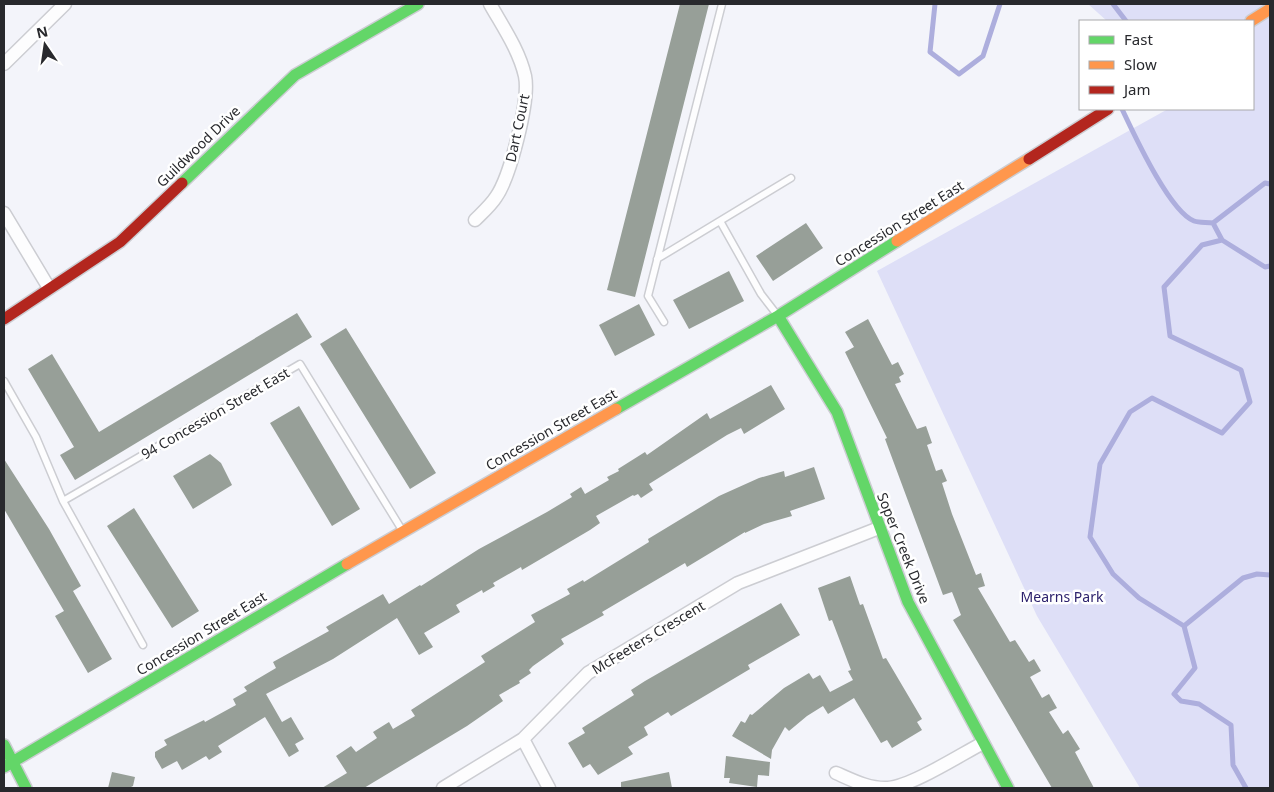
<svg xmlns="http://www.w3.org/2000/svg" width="1274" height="792" font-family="'Noto Sans',sans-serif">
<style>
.green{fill:#dedff7}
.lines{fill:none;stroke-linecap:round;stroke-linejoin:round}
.stream{stroke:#adaedd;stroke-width:5}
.building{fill:#979f98}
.lane-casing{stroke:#cccdd2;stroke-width:9}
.street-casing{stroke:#cccdd2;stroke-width:15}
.fast-casing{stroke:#cccdd2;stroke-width:14}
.slow-casing{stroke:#cccdd2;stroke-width:14}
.jam-casing{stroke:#cccdd2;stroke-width:14}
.lane{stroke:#fdfdfe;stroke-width:6}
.street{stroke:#fdfdfe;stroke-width:12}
.fast{stroke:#63d668;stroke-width:11}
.slow{stroke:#ff974d;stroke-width:11}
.jam{stroke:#b3261e;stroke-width:11}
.labels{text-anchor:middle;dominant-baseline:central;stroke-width:5;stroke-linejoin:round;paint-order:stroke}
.street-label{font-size:14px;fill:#28292d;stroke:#fff}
.park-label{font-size:14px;fill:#2c216c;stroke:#fff}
</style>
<rect width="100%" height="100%" fill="#f3f4fa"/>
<path class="green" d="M1088 4H1270V788H1140L1037 616 877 271 1168 109H1253V21H1107Z"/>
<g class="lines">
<path class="stream" d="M935 4 930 52 959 74 983 56 1000 4
M1113 4 1126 21
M1122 109C1134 134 1169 211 1194 221 1199 223 1207 222 1213 223L1222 240 1202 245 1164 287 1170 336 1241 370 1250 402 1222 433 1152 398 1130 412 1100 464 1090 537 1113 574 1139 598 1184 626 1243 578 1257 574 1270 575
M1213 223 1265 183 1270 184
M1222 240 1265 267 1270 266
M1184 626 1195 668 1174 694 1181 701 1199 704 1231 725 1233 765 1246 788"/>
</g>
<path class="building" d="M680 4H709L635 297 607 290Z
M806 223 823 248 773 281 756 256Z
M729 271 744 301 689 329 673 300Z
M639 304 655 335 615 356 599 325Z
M297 313 312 337 75 480 60 455 74 447 28 369 52 354 99 432Z
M868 319 892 365 898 362 904 374 899 377 901 382 895 384 917 429 926 426 932 443 927 445 936 471 942 469 947 481 942 483 952 514 976 575 981 573 985 586 978 588 1010 642 1015 640 1029 662 1034 659 1041 671 1030 677 1042 698 1049 694 1057 708 1049 712 1063 734 1068 730 1080 749 1075 752 1094 788H1052L953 620 961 615 952 592 943 595 885 439 887 438 845 352 854 347 845 332Z
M346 328 436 473 410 489 320 344Z
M771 385 785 409 744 434 741 428 727 435 649 484 653 490 641 498 638 494 634 496 633 495 596 516 600 523 590 530 522 570 521 567 493 583 495 586 483 593 482 590 456 605 460 612 424 633 433 647 419 655 397 618 333 659 266 694 282 722 291 717 304 739 295 744 299 751 289 757 265 717 218 746 222 752 209 760 206 756 182 770 177 761 162 769 155 757V752L167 745 164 740 204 720 205 722 236 705 233 699 247 691 244 687 276 668 273 662 329 631 326 627 383 594 389 604 420 585 421 586 479 549 547 512 572 497 570 494 581 487 585 494 609 480 607 477 619 471 618 469 645 452 647 455 707 413 710 419Z
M299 406 360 509 332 526 270 423Z
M210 454 221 463 232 485 193 509 173 476Z
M4 459 49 529 81 586 73 591 112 659 88 673 55 616 64 611 4 509Z
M814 467 825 499 790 511 792 516 764 524 745 533V532L687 567 685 563 602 612 604 615 561 639 564 644 533 666 529 670 531 673 519 681 520 683 499 695 503 701 467 726 364 788H322L347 773 336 756 351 746 356 752 377 738 373 732 389 722 393 729 415 716 411 710 485 662 481 656 535 622 531 615 570 594 567 589 583 580 584 582 649 542 648 539 719 496 759 478 784 471 785 477Z
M134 508 199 611 172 628 107 526Z
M850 576 860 605 863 604 883 659 886 658 922 719 917 722 922 730 892 748 887 740 881 743 854 698 828 714 823 706 807 716 789 731 785 727 772 750 771 759 732 736 741 721 745 723 750 714 752 715 784 688 809 673 813 679 820 675 830 692 853 680 848 671 851 670 832 620 829 621 818 588Z
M781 603 800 635 748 665 750 669 671 716 668 712 644 727 648 735 628 747 633 754 598 775 590 764 583 768 568 743 585 733 582 728 634 695 631 690 645 681Z
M726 756 770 762 769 776 758 775 757 787 729 783 730 778H724Z
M112 772 135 777 133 786 129 788H108Z
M669 772 672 788H621V782Z"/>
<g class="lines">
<defs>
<path id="lane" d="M720 221 761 294 778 316
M657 259 791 178
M664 322 648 296 722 4
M4 381 36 437 63 501 143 645
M63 501 300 364 402 530"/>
<path id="street" d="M4 64 65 4
M4 213 49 288
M475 220C482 213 491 205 496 197 510 177 530 100 525 76 519 50 503 27 490 4
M523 739 549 788
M836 773C852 780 869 789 888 788 912 786 960 755 983 743
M443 788 523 739 588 673 738 583 879 528"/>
<path id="fast" d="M182 183 295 75 418 4
M778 316 837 412 908 602 1008 788
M616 409 778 316 897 241
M4 745 26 788
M4 767 347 564"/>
<path id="slow" d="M1251 21 1270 9
M897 241 1029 159
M347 564 616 409"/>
<path id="jam" d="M1029 159 1108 109
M4 319 120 242 182 183"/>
</defs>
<use href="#lane" class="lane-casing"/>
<use href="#street" class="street-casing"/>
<use href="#fast" class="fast-casing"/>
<use href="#slow" class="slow-casing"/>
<use href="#jam" class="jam-casing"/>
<use href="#lane" class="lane"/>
<use href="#street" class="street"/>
<use href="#fast" class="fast"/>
<use href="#slow" class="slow"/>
<use href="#jam" class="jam"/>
</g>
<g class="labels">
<g class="street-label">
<text transform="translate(517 128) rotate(-78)">Dart Court</text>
<text transform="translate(198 146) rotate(-44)">Guildwood Drive</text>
<text transform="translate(899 223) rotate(-32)">Concession Street East</text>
<text transform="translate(215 413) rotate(-30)">94 Concession Street East</text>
<text transform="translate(551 429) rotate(-30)">Concession Street East</text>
<text transform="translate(904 548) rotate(68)">Soper Creek Drive</text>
<text transform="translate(201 633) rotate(-31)">Concession Street East</text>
<text transform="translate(648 637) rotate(-31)">McFeeters Crescent</text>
</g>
<g class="park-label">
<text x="1062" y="596">Mearns Park</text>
</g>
</g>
<rect width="1274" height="792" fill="none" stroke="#28292d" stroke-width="10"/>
<rect x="1079" y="20" width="175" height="90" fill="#ffffff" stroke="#a9a9ab"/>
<rect x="1089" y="36" width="25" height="8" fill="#63d668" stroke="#a9a9ab"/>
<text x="1124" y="45" font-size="15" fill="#28292d">Fast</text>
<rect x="1089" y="61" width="25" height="8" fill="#ff974d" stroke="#a9a9ab"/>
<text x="1124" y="70" font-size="15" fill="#28292d">Slow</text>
<rect x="1089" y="86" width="25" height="8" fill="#b3261e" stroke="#a9a9ab"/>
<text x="1124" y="95" font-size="15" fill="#28292d">Jam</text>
<g transform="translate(45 45) rotate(347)" stroke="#ffffff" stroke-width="4" paint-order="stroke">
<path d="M0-4L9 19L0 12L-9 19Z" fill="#28292d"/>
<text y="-8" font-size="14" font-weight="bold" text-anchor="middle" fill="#28292d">N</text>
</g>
</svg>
